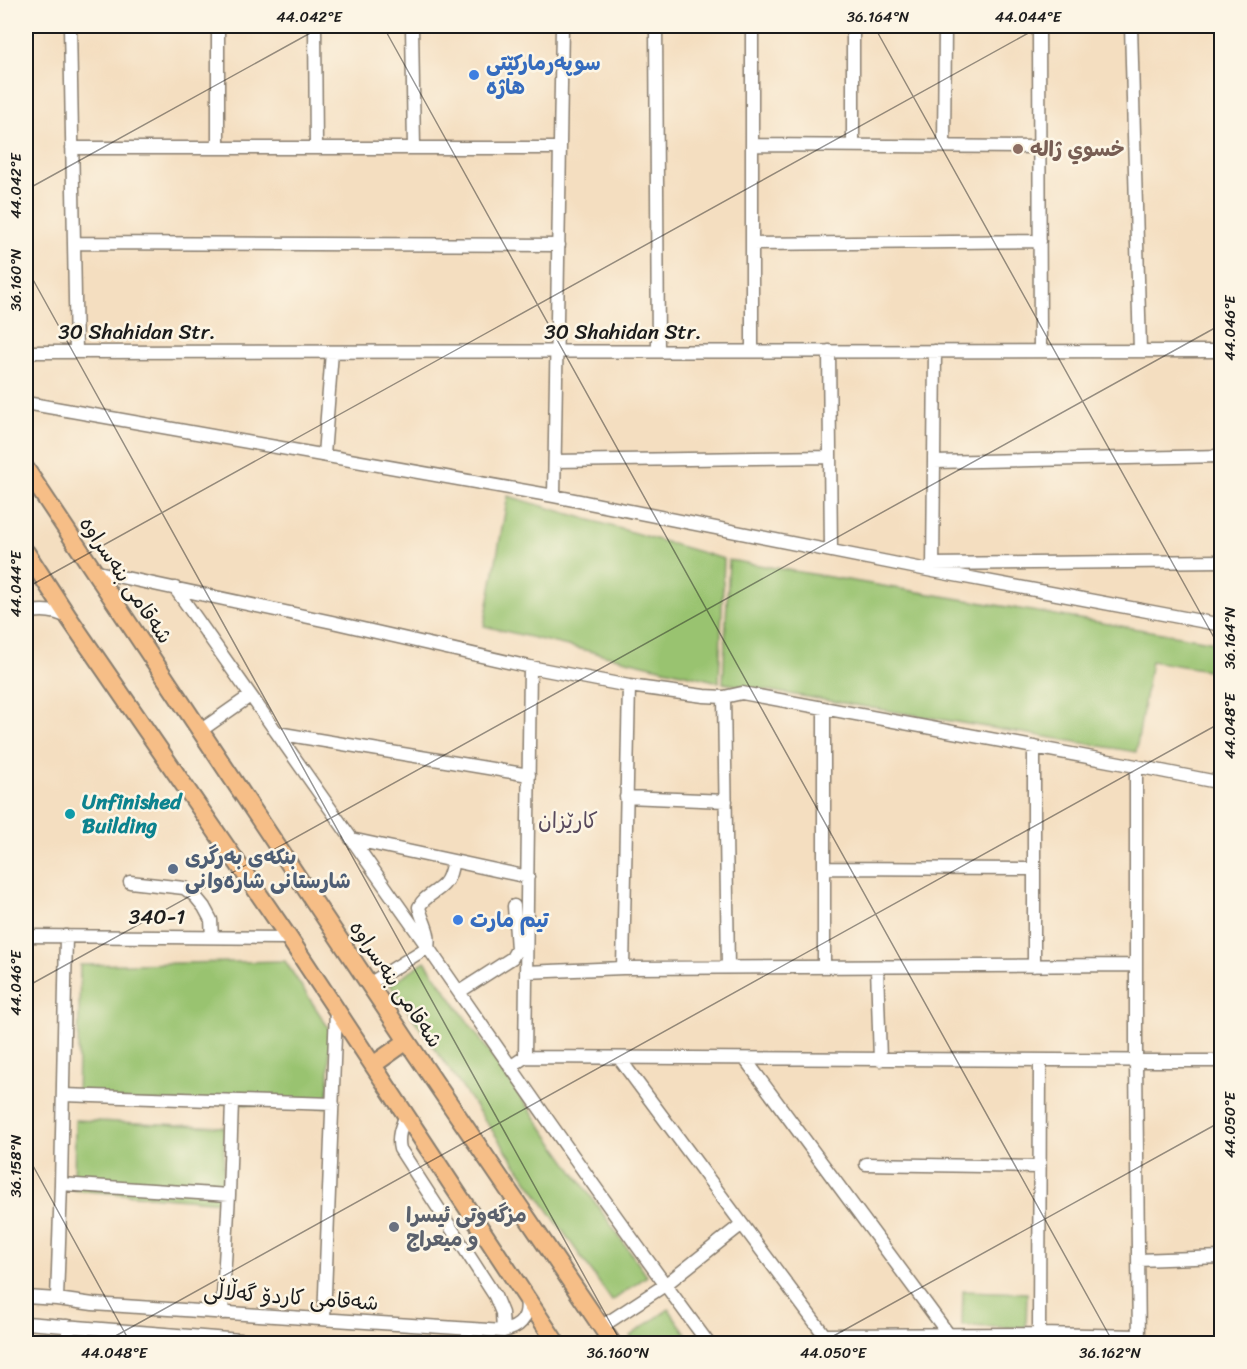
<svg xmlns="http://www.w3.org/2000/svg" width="1247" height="1369" font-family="Sriracha,'Playpen Sans Arabic',sans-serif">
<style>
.green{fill:#99c36f;stroke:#5a7046;stroke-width:1.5}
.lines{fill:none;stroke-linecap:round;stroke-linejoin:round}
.minor-casing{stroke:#887d6e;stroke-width:15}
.major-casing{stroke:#887d6e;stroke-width:20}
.minor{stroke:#fff;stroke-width:12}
.major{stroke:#f6be87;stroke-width:16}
.ticks{fill:none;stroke:#1c1c1c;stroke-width:1.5;stroke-opacity:0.45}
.shop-dot{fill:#3f7fe0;stroke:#fcf5e5;stroke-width:2}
.education-dot{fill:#8d6e63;stroke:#fcf5e5;stroke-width:2}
.culture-dot{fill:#0f9aa8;stroke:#fcf5e5;stroke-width:2}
.service-dot{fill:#5c6f8a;stroke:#fcf5e5;stroke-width:2}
.worship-dot{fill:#6b7280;stroke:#fcf5e5;stroke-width:2}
.labels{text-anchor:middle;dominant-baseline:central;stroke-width:5;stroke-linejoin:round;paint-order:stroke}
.shop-label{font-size:21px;font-weight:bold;fill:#366cbe;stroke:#fcf5e5;text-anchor:start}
.education-label{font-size:21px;font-weight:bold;fill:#785e54;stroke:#fcf5e5;text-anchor:start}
.street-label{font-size:21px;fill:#1c1c1c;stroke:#fcf5e5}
.culture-label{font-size:21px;font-weight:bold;fill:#0d838f;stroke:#fcf5e5;text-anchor:start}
.service-label{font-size:21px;font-weight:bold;fill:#4e5e75;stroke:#fcf5e5;text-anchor:start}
.worship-label{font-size:21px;font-weight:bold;fill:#5b616d;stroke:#fcf5e5;text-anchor:start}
.neighbourhood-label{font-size:22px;fill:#584a5d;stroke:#fcf5e5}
.neatline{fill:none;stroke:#1c1c1c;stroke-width:2}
.ticks-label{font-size:15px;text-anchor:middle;fill:#1c1c1c}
</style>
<rect width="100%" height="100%" fill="#fcf5e5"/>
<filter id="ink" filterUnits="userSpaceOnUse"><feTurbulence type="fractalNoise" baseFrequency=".0167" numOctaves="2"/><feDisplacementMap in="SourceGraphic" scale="12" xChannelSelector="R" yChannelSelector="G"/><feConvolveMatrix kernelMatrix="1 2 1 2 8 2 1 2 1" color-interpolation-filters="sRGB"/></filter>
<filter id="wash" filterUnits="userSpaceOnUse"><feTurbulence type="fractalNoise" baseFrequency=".008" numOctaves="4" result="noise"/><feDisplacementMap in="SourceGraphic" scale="24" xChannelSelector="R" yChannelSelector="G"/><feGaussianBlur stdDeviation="1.35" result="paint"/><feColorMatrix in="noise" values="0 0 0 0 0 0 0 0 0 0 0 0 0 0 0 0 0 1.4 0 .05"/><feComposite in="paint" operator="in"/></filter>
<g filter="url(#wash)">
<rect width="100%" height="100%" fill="#f4dec0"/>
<path class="green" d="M508 496 724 559 719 682 484 626Z
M729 560 1221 643V672L1151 661 1136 752 723 683Z
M285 961 330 1030 328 1107 77 1099 80 965Z
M425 961 647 1276 612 1301 390 985Z
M75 1120 224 1127 223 1202 74 1190Z
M963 1291 1027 1293 1026 1328 962 1326Z
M669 1309 692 1343H635L630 1336Z"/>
</g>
<g filter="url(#ink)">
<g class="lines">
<defs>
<path id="minor" d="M70 26 76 352
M218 26V148
M315 26 316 148
M412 26 414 148
M656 26 658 351
M752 26V351
M853 26V146
M1039 26 1040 351
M1131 26 1140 351
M752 145 1040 147
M944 146 945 26
M72 148H560
M74 243 559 245
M752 244 1040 241
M829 351 831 551
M26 352 1222 351
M26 403 554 496 933 571 1222 625
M324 455 332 352
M555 461 830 457
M934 462 1222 456
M554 496 562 26
M932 564 1222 561
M933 570 935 351
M93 571 332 622 530 667 629 686 704 696 724 697 742 693 1136 766 1222 783
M175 588C259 709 345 828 429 949 521 1082 613 1215 709 1344
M26 613C42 609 55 610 69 618
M724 697 728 967
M200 731 250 696
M277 733 529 775
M1034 747V966
M1136 766V1061L1139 1344
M626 797 726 801
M351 839 528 877
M825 868 1034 869
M130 882 184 888 195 896 204 907 211 920 212 937
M26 936 289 938
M824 967V708
M877 967 880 1060
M623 968 629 686
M526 972 623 968 1136 965
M369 984 428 947C431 932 422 921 419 907 424 896 436 893 444 884 450 878 451 869 453 861
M459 992 512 958 517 949 514 906
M525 1057 530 667
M619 1058 831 1344
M745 1059 949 1335
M510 1067 525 1057 1222 1061
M63 1095 333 1104
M406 1115C401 1127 397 1137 400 1149L495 1296 502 1313 503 1331
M866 1164 1039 1167
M61 1184 229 1195
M1138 1260 1222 1257
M26 1297 57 1299 93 1304 503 1331C523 1327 529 1316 526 1297
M57 1299 61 1184 66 936
M222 1313 229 1195 232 1101
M324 1319 336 1010
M26 1323 292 1344
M67 1326 70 1344
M601 1327 665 1285 742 1224
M1039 1334 1040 1060
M824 1335 1039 1334 1139 1336"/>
<path id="major" d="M26 469 407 1041 613 1344
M26 552 69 618 289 938 557 1344
M373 1065 407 1041"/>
</defs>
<use href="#minor" class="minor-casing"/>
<use href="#major" class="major-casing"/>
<use href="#minor" class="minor"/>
<use href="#major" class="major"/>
</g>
</g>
<path class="ticks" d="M383 26 1114 1344M874 26 1222 652M26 190 323 26M26 267 622 1344M26 588 1041 26M26 987 1222 324M26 1153 131 1344M101 1344 1222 722M819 1344 1222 1121"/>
<g class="shop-dot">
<circle cx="474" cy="75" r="6"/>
<circle cx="458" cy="920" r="6"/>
</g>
<circle class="education-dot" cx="1018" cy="149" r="6"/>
<circle class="culture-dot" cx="70" cy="814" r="6"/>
<circle class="service-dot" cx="173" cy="869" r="6"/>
<circle class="worship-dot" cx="394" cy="1227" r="6"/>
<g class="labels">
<g class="shop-label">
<text x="486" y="63">سوپەرمارکێتی<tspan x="486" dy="24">هاژە</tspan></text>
<text x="470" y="920">تيم مارت</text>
</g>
<g class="education-label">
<text x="1030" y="149">خسوي ژاله</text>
</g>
<g class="street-label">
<text x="137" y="332">30 Shahidan Str.</text>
<text x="623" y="332">30 Shahidan Str.</text>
<text transform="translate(126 580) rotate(56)">شەقامی بنەسراوە</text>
<text x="157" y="917">340-1</text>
<text transform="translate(396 984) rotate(56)">شەقامی بنەسراوە</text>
<text transform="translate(291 1297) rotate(4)">شەقامی کاردۆ گەڵاڵی</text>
</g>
<g class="culture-label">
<text x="82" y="802">Unfinished<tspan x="82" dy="24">Building</tspan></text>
</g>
<g class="service-label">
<text x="185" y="857">بنكەی بەرگری<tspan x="185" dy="24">شارستانی شارەوانی</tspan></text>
</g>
<g class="worship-label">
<text x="406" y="1215">مزگەوتی ئیسرا<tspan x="406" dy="24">و میعراج</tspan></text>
</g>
<g class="neighbourhood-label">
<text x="568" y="820">کارێزان</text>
</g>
</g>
<rect width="1247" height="1369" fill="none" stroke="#fcf5e5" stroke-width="66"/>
<rect x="33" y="33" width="1181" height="1303" class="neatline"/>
<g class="ticks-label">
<text x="309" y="22">44.042°E</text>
<text x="878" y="22">36.164°N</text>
<text x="1028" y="22">44.044°E</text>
<text transform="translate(16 186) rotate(-90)" y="5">44.042°E</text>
<text transform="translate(16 280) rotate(-90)" y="5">36.160°N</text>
<text transform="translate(1230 328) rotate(-90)" y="5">44.046°E</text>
<text transform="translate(16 584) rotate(-90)" y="5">44.044°E</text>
<text transform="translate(1230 638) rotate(-90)" y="5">36.164°N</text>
<text transform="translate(1230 726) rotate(-90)" y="5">44.048°E</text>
<text transform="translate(16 983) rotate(-90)" y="5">44.046°E</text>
<text transform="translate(1230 1125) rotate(-90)" y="5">44.050°E</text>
<text transform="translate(16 1166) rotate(-90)" y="5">36.158°N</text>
<text x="114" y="1358">44.048°E</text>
<text x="618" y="1358">36.160°N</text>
<text x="833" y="1358">44.050°E</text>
<text x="1110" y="1358">36.162°N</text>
</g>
</svg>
